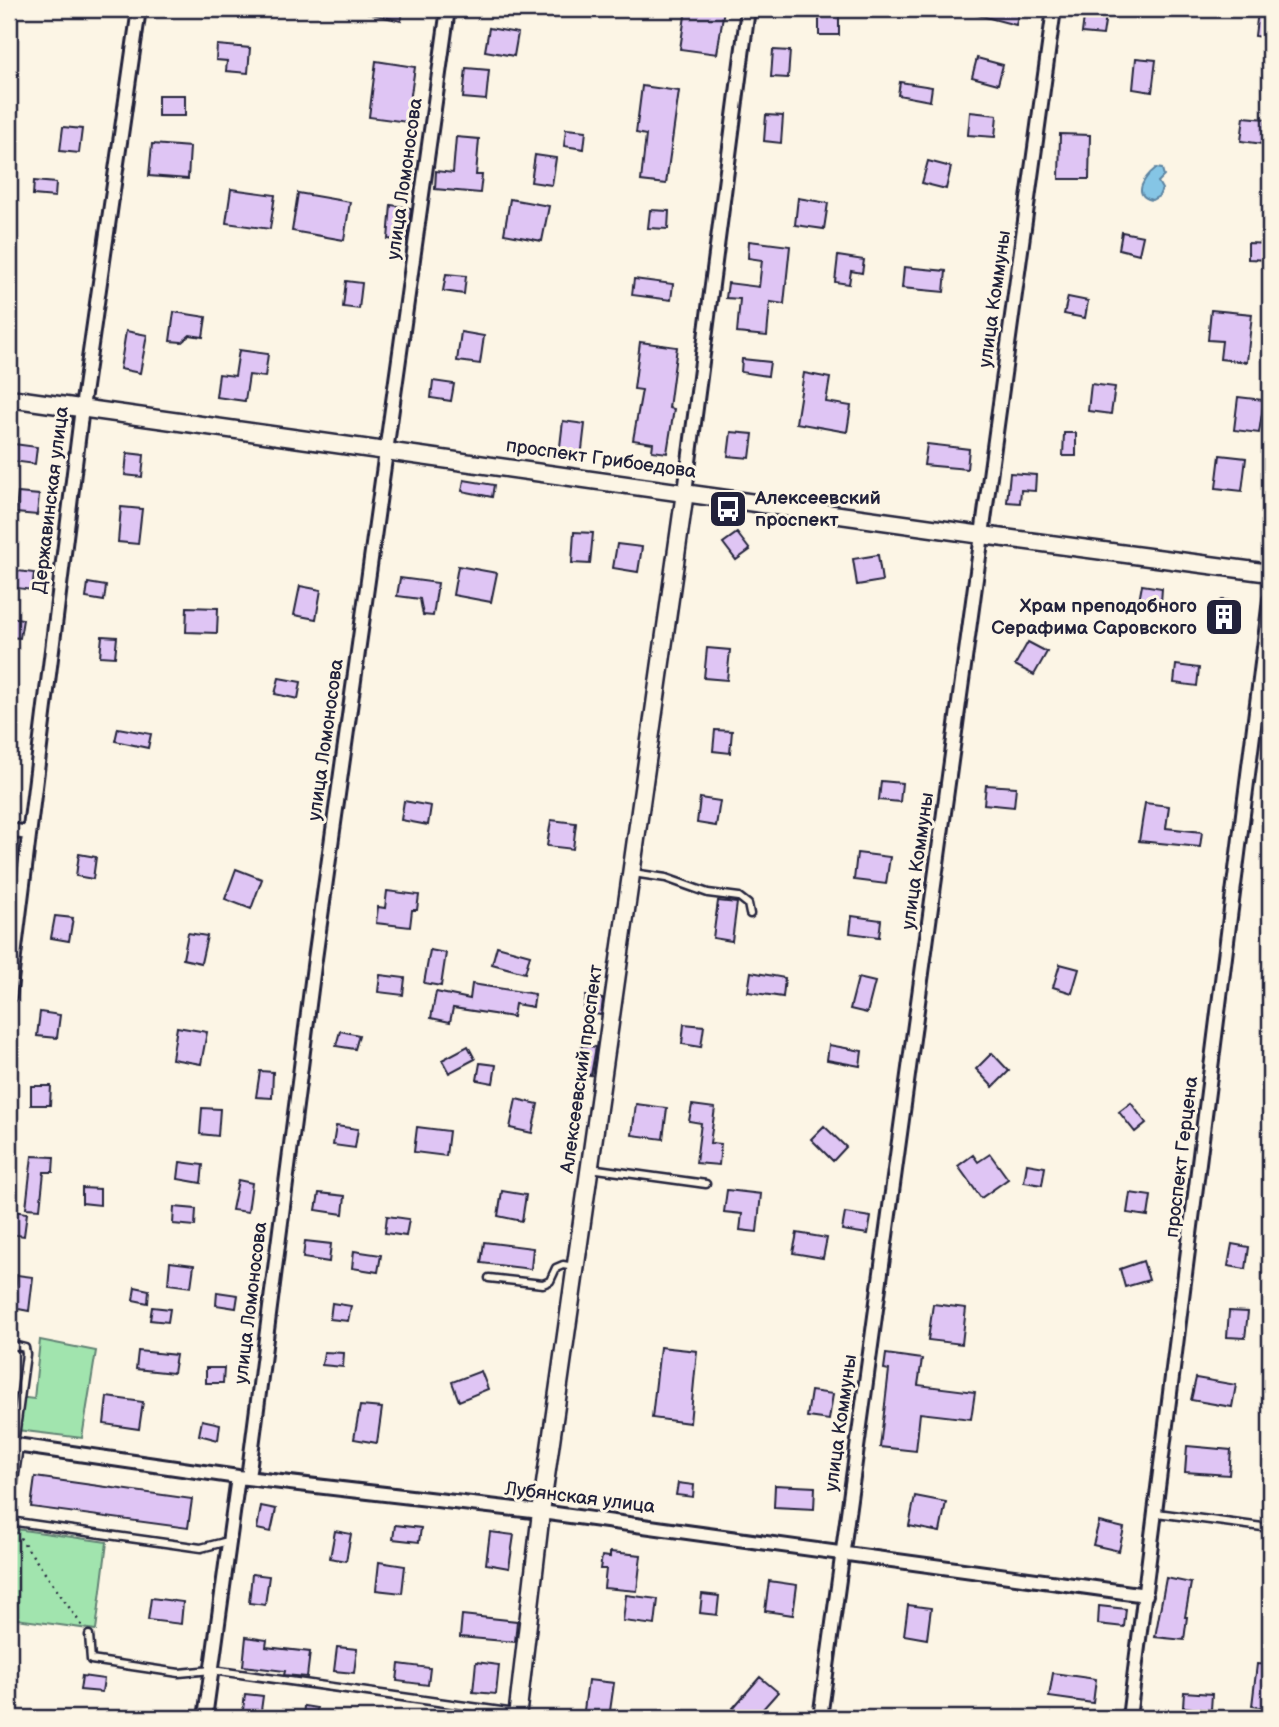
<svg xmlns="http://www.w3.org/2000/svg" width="1279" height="1727" font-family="'Balsamiq Sans',sans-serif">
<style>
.green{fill:#a1e4ae;stroke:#628374;stroke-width:2}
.water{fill:#85c5e5;stroke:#5d84a1;stroke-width:2}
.building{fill:#dfc5f4;stroke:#22223b;stroke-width:2}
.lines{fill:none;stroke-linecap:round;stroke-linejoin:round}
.service-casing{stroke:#22223b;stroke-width:11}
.minor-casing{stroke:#22223b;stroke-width:18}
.tertiary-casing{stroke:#22223b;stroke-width:21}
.path{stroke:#22223b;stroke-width:2.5;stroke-dasharray:2 5;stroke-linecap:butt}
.service{stroke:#fcf5e5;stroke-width:6}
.minor{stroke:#fcf5e5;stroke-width:12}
.tertiary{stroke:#fcf5e5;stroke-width:16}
.labels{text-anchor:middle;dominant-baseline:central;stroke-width:6;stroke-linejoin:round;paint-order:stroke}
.street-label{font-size:19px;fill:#22223b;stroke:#fcf5e5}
.poi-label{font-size:19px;font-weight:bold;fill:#22223b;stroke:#fcf5e5;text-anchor:start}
</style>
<rect width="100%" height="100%" fill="#fcf5e5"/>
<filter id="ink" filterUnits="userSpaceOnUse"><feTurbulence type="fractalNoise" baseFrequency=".0143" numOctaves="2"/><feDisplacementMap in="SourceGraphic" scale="14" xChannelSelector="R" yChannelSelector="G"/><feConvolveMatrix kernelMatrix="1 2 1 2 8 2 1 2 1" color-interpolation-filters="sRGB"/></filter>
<g filter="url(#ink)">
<path class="green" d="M40 1340 96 1351 82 1438 9 1429V1396L34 1399Z
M9 1528 107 1542 96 1630 9 1618Z"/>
<path class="water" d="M1156 168 1162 169 1164 176 1158 182 1162 189 1159 196 1152 200C1130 195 1146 176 1156 168Z"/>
<path class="building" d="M369 9H404L401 21 368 13Z
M686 9H724L717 54 680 49Z
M819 9H839V35H819Z
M970 9H1020L1016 25 970 13Z
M1085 9H1107L1103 35 1082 33Z
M1258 11 1270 13V38L1255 36Z
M489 28 518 33 514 56 485 51Z
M217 45 250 48 248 73 226 71 227 61 216 60Z
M773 50 790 51 788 78 771 77Z
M977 58 1003 65 998 84 972 77Z
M1136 58 1156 60 1152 92 1133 89Z
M376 61 415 67 407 122 369 117Z
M466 68 489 70 486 100 463 98Z
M900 82 932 87 930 101 898 95Z
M642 86 679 91 666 184 641 181 646 135 636 133Z
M158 95H185V116H158Z
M970 112 997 115 995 137 968 135Z
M766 115 783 116 781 143 764 141Z
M1244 117 1266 119 1263 144 1241 141Z
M63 127 82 129 79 153 60 151Z
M566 129 586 131 584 149 564 146Z
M1060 134 1090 135 1089 179H1059Z
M456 137 479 139 476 175H482L480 193 435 189 436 171 453 173Z
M152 144 190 147 188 179 149 176Z
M535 155 556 158 552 185 531 182Z
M928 161 951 167 946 189 922 183Z
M34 181 56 183 55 197 33 195Z
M231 189 275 195 270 229 226 223Z
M298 193 350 202 344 240 292 231Z
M798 198 828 203 824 229 795 225Z
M510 199 549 206 542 241 504 234Z
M391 205 411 208 407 241 388 239Z
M650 210 669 211 668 229 648 228Z
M1122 232 1143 236 1139 254 1119 249Z
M749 241 790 246 784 304 770 302 767 336 737 333 740 299 726 298 728 283 759 287 762 260 748 258Z
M1248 243 1270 244V260L1248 259Z
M838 256 864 260 862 273 851 271 849 284 835 282Z
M904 267 946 271 944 292 902 288Z
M446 274 466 276 464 294 443 291Z
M634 279 673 284 671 300 632 295Z
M346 281 362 283 359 309 343 307Z
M1068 297 1088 301 1085 318 1064 314Z
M1211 310 1252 314 1247 362 1220 359 1222 341 1208 340Z
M174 312 206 317 203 337 190 335 182 342 170 341Z
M126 331 147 335 140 373 120 369Z
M461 332 484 336 480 364 457 361Z
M640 342 677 347 669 408 674 409 667 453 652 451 653 443 633 440 642 390 634 389Z
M239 350 268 354 265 377 249 375 245 401 216 397 219 374 235 376Z
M742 359 770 362 768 376 741 372Z
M804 373 830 378 826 402 851 406 847 432 796 423Z
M433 381 454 384 451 401 431 398Z
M1091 384 1115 387 1111 414 1088 411Z
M1238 397 1264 400 1259 433 1234 430Z
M563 421 585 424 581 458 559 455Z
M731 432 753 434 750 458 728 456Z
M1064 433H1076V456H1063Z
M14 444 37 447 35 464 12 461Z
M927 444 969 449 967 469 924 465Z
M127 453 144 455 142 477 125 475Z
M1220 455 1246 458 1242 491 1216 488Z
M1010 473 1036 475 1035 491 1021 490 1020 503 1007 502Z
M464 480 494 485 492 497 462 491Z
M18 493 39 495 37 515 16 513Z
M121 507 142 509 138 544 118 542Z
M574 532 593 533 590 564 572 563Z
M737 533 750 550 736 560 723 543Z
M617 544 642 547 638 572 613 568Z
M878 555 882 581 857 585 853 559Z
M458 566 497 573 491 602 453 595Z
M10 570 34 573 32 590 9 587Z
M400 578 438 583 433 616 423 615 420 599 397 596Z
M88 583 106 586 104 601 86 598Z
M1142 585 1162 588 1161 603 1139 601Z
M300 586 321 590 316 619 294 615Z
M1222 600 1230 601 1236 609 1233 630 1229 629V634L1215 632 1216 627H1212L1215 606Z
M187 607 218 608 217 633 186 632Z
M9 617 23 619 20 638 9 637Z
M102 636 117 637 115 657 100 656Z
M1028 642 1047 652 1034 675 1015 665Z
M707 648 730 650 727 680 704 678Z
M1176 665 1199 668 1197 686 1174 683Z
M279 678 301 682 298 699 275 694Z
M118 728 151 734 148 748 115 741Z
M715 730 732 731 730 753 713 751Z
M881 781 902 783 900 802 879 800Z
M986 785 1016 787 1014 807 984 804Z
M700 798 720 801 716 826 697 823Z
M404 801 431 806 428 825 401 820Z
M1145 803 1169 806 1166 828 1202 832 1200 847 1139 841Z
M551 820 576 823 573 849 547 846Z
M857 853 890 857 886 884 854 880Z
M79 854 96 857 93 879 76 876Z
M236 869 262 879 251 909 225 899Z
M387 891 419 895 417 910H412L410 927 376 923 378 907 385 908Z
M718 901 737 903 732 941 713 938Z
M55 916 73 918 69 941 51 938Z
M852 916 881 920 879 937 850 933Z
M188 933 207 936 201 963 183 959Z
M497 946 530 955 525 973 492 964Z
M430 950 446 953 441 986 424 983Z
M1060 964 1079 969 1072 993 1053 987Z
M751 972 785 978 783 997 748 992Z
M380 975 405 978 403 995 378 992Z
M858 978 875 982 867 1013 850 1009Z
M472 984 535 994 533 1007 515 1004 513 1017 453 1008 450 1022 431 1018 436 992 470 999Z
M586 996 603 999 601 1015 583 1012Z
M40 1012 60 1015 57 1038 37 1036Z
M684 1024 704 1026 701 1047 682 1044Z
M177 1027 207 1032 201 1064 172 1059Z
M340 1031 359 1035 355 1049 336 1046Z
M582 1045 596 1047 591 1075 577 1073Z
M829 1045 862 1051 860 1066 827 1060Z
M468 1046 475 1059 449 1073 442 1060Z
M992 1053 1009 1071 993 1087 976 1069Z
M480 1063 496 1065 493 1083 477 1080Z
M260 1071 273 1072 272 1098 256 1097Z
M31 1086H51L50 1105H31Z
M516 1099 538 1104 532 1133 510 1128Z
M1131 1103 1146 1123 1135 1132 1119 1112Z
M636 1104 667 1108 663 1139 632 1135Z
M692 1105 715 1108 710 1143 721 1144 719 1165 696 1163 701 1123 689 1121Z
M202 1108 220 1109 218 1136 200 1134Z
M336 1126 358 1129 355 1148 333 1145Z
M824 1126 846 1147 833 1161 811 1139Z
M417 1127 449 1131 446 1156 414 1152Z
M990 1154 1008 1179 981 1198 958 1166 973 1155 978 1162Z
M32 1156 54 1157 53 1172H44L40 1209 26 1208Z
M180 1162 203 1165 201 1183 178 1179Z
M1027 1164 1045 1167 1042 1185 1024 1182Z
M238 1180 252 1183 248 1212 232 1210Z
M82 1188 100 1189V1205L82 1203Z
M727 1190 761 1194 757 1232 740 1230 742 1214 724 1212Z
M502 1191 526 1195 522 1221 498 1216Z
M319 1193 345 1196 343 1214 316 1210Z
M1130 1193 1151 1196 1148 1216 1127 1213Z
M174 1207 196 1209 195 1226 173 1224Z
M12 1211 27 1213 24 1236 9 1234Z
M845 1213 871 1217 868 1234 842 1230Z
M387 1216 409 1219 406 1236 385 1233Z
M797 1233 827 1238 823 1258 793 1253Z
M305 1241 331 1244 329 1262 303 1258Z
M484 1242 533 1248 531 1269 481 1263Z
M1232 1244 1249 1247 1246 1269 1228 1266Z
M354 1251 381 1255 378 1272 352 1268Z
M1143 1261 1149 1280 1125 1287 1120 1269Z
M170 1262 194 1265 191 1287 168 1284Z
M17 1275 33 1277 29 1311 13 1308Z
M135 1287 149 1290 148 1303 133 1300Z
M217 1292 238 1295 236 1308 216 1305Z
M332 1303 351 1306 348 1321 330 1319Z
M933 1304 966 1308 962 1344 928 1340Z
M152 1307 170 1309 168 1322 150 1320Z
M1229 1311 1248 1312 1245 1338 1227 1337Z
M660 1347 697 1351 690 1423 652 1418Z
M138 1351 176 1355 173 1373 136 1369Z
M324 1352 344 1353 343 1367 322 1365Z
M886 1354 922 1359 918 1385 975 1392 971 1419 920 1413 916 1451 880 1447 889 1370 884 1369Z
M206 1368H224L223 1383H206Z
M481 1371 488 1389 459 1401 452 1382Z
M1196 1378 1236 1385 1232 1407 1191 1400Z
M811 1391 833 1394 829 1420 807 1417Z
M107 1397 143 1402 139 1429 104 1424Z
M360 1406 382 1408 377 1443 354 1439Z
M202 1420 220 1424 218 1440 199 1435Z
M1187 1446 1231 1450 1229 1475 1185 1472Z
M35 1477 192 1499 188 1528 31 1507Z
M678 1483 694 1485 693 1497 676 1495Z
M775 1485 815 1487 814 1509 774 1507Z
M915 1496 946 1502 940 1532 909 1526Z
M261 1506 276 1509 271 1532 257 1529Z
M1099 1522 1124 1528 1119 1551 1093 1545Z
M395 1525 421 1528 419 1542 393 1539Z
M335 1531 351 1534 346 1561 330 1558Z
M490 1532 514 1535 509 1568 486 1564Z
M610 1552 641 1555 637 1591 604 1588 606 1569H600L602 1556 610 1557Z
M379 1562 405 1566 402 1593 376 1590Z
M252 1574 269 1576 265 1605 249 1603Z
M1166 1578 1191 1583 1185 1617H1187L1184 1640 1155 1637Z
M769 1581 797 1585 793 1615 765 1611Z
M702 1594 719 1596 717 1615 700 1613Z
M626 1595 658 1599 655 1625 623 1621Z
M151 1598 183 1602 181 1624 148 1620Z
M908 1605 931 1608 927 1639 904 1635Z
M1099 1606 1126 1609 1124 1627 1098 1624Z
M462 1615 517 1621 515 1642 460 1637Z
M246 1637 267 1640 266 1647 310 1652 307 1677 284 1675 285 1671 243 1666Z
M337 1647 357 1649 354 1673 334 1671Z
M476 1662 499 1665 496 1694 473 1692Z
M399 1664 430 1668 428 1685 397 1681Z
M1257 1664 1270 1665 1267 1708 1252 1706Z
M1053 1673 1096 1679 1093 1703 1049 1697Z
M82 1676 104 1679 102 1692 80 1690Z
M760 1677 778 1692 755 1718H745L733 1708Z
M588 1680 614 1683 609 1718H583Z
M1184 1692 1212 1694 1211 1710 1183 1707Z
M245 1694 263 1696 260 1718H242Z
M304 1706 317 1708 316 1718H303Z"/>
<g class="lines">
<defs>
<path id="service" d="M633 873 666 878 708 893 739 897 748 904 750 914
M590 1168 706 1184
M489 1278 543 1284 550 1281 556 1268 563 1265 574 1267
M9 1344 25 1348 26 1354 14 1444
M1157 1513 1270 1528
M9 1517 19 1446
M9 1521 201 1548 228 1541
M89 1635 91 1660 179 1673 212 1670 515 1713"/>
<path id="minor" d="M685 492 748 9
M9 830 28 833
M9 997 82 408 139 9
M9 1444 238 1477 541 1512 1146 1595
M248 1478 314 966 448 9
M205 1718 238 1477
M820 1718 1054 9
M1129 1718 1270 600"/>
<path id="tertiary" d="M9 398 982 535 1270 573
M517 1718 541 1512 685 492"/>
</defs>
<use href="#service" class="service-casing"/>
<use href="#minor" class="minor-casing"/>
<use href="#tertiary" class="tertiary-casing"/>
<path class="path" d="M16 1532 83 1627"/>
<use href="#service" class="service"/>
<use href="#minor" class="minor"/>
<use href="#tertiary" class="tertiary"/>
</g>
</g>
<defs>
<symbol id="bus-square" viewBox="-11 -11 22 22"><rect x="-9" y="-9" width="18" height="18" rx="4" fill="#22223b" stroke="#fcf5e5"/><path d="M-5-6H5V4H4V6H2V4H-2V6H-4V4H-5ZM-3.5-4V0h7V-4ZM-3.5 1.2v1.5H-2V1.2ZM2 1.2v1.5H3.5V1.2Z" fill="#fff"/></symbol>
<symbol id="building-square" viewBox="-11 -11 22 22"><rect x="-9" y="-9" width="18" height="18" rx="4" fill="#22223b" stroke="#fcf5e5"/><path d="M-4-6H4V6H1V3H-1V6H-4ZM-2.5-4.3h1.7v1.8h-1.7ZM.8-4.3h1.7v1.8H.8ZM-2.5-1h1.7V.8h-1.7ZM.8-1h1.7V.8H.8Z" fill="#fff"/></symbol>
</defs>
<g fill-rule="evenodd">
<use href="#bus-square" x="706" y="487" width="44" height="44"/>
<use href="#building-square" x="1202" y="595" width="44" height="44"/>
</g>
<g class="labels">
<g class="street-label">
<text transform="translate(405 179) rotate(-82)">улица Ломоносова</text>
<text transform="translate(995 299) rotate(-82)">улица Коммуны</text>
<text transform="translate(601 459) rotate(8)">проспект Грибоедова</text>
<text transform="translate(51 500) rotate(-83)">Державинская улица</text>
<text transform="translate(326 740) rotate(-82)">улица Ломоносова</text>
<text transform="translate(918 861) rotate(-82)">улица Коммуны</text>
<text transform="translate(582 1069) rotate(-82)">Алексеевский проспект</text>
<text transform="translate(1182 1157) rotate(-83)">проспект Герцена</text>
<text transform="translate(251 1303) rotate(-83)">улица Ломоносова</text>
<text transform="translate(841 1423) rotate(-82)">улица Коммуны</text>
<text transform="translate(580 1498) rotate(7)">Лубянская улица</text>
</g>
<g class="poi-label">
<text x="755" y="498">Алексеевский<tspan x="755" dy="22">проспект</tspan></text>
<text x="1197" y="606" text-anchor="end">Храм преподобного<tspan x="1197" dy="22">Серафима Саровского</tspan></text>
</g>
</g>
<rect width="1279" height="1727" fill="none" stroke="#fcf5e5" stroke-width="35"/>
<rect x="18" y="18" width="1244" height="1692" fill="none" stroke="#22223b" stroke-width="2.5" filter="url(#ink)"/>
</svg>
